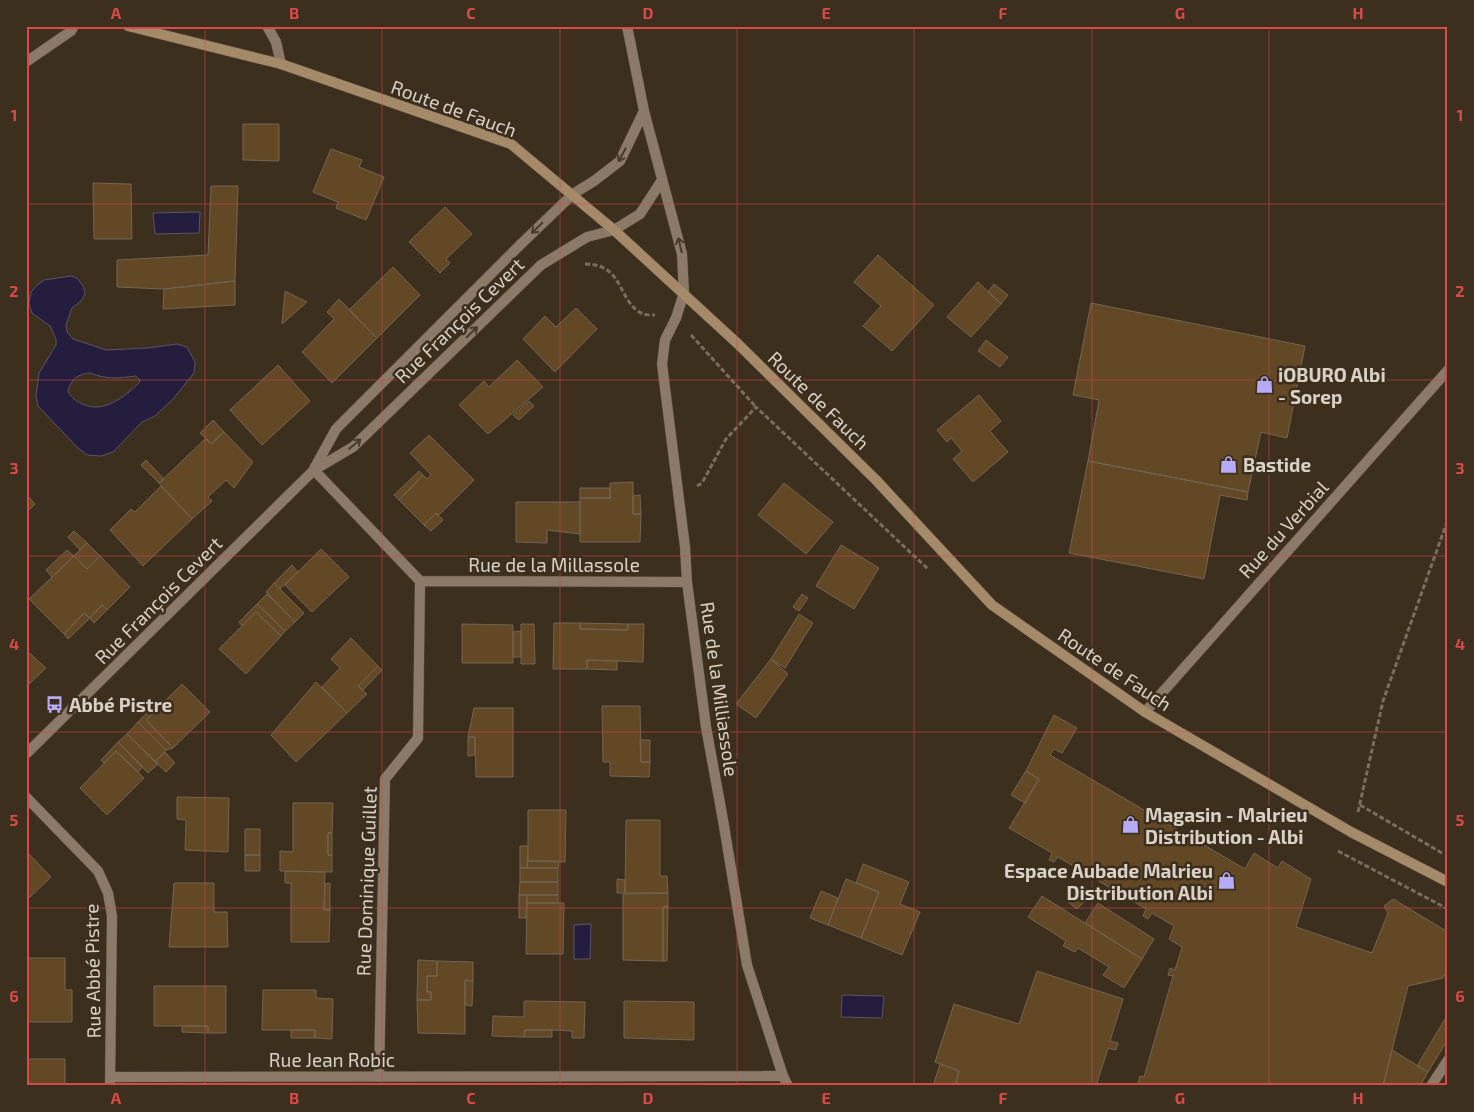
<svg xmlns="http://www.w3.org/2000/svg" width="1474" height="1112" font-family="'Exo 2',sans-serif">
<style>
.water{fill:#241d3e;stroke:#5a5367;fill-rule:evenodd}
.building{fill:#634826;stroke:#736451}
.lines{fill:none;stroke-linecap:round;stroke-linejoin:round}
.lane-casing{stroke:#574b3c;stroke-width:11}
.street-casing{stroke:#574b3c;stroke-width:11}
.secondary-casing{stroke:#574b3c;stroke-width:11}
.path{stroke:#7a6d5f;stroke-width:3;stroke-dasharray:5 2.5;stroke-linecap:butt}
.lane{stroke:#8a7a67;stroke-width:10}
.street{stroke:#8a7a67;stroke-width:10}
.secondary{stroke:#a58a6a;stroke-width:10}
.oneway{stroke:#493a29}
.grid{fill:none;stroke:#d74a48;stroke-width:1;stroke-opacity:0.55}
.labels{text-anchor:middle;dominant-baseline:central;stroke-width:5;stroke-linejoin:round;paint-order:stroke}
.street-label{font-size:19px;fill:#d9d0c6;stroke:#3d2f1e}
.poi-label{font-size:19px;font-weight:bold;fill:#d9d0c6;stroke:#3d2f1e;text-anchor:start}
.neatline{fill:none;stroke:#d74a48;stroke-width:2}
.grid-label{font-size:16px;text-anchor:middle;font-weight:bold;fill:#d74a48}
</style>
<rect width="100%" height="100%" fill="#3d2f1e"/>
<path class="water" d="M200 212 199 233 155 234 153 213Z
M71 276 77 278 83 286 85 294 81 301 72 308 66 325 67 332 73 339 106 350 147 348 177 344 187 347 195 362 194 373 173 399 155 416 142 422 113 452 101 456 87 455 78 448 38 406 36 396 39 373 56 345V339L50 326 32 313 29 304 31 292 37 285 44 280ZM90 373C109 380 117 378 136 376L140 380 139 383C124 397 104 414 82 404 76 401 71 398 68 391 71 379 78 374 90 373Z
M591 924 590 959H574V925Z
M842 995 884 996 882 1018 841 1017Z"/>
<path class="building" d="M243 124H279V161L243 160Z
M331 149 362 160 359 167 384 177 366 220 336 208 338 202 313 192Z
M93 183 131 184 132 239H94Z
M211 186H238L235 281 164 289 117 287V260L208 255Z
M445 207 472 234 446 259 450 263 440 273 409 242Z
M878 255 934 305 892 351 863 326 881 306 854 282Z
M393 267 420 295 377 338 349 310Z
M235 281V305L163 309 164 289Z
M978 282 1001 304 971 337 947 317Z
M994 284 1008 295 1001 304 988 292Z
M285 291 307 302 282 324Z
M339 299 377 338 332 383 302 352 334 319 327 312Z
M1091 303 1305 346 1287 438 1261 432 1248 492 1088 461 1099 400 1073 395Z
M576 308 597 329 555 372 523 339 545 316 556 327Z
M986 340 1008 357 1000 367 978 351Z
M517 360 543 387 488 434 459 405 484 381 489 387Z
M278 365 310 401 262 445 230 410Z
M979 395 1001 421 990 431 1008 452 973 482 953 459 962 451 951 438 947 442 937 430Z
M529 401 534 406 519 420 513 415Z
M213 420 224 432 211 444 200 433Z
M224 432 253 462 234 488 226 480 208 497 212 501 192 519 159 483 206 438 211 444Z
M429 435 474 480 438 516 436 513 424 525 399 500 423 475 427 479 431 475 410 453Z
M146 460 164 479 159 483 141 465Z
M1088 461 1248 492 1247 500 1220 495 1204 579 1069 553Z
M419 471 423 475 399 500 394 495Z
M633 482V514H641L640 542H580V498H610V483Z
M784 483 833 522 806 554 758 515Z
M161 486 192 519 143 566 110 530 131 509 135 512Z
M580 488H610V498H580Z
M26 494 35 504 28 511 26 509Z
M640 495 641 514H633V496Z
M516 502H580V534L547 530V543L516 542Z
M436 513 443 520 431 531 424 525Z
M74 531 87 543 80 550 68 537Z
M87 543 100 556 87 569 74 556Z
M841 545 879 568 854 609 816 586Z
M321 549 349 577 312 612 285 585Z
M67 550 74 556 52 577 46 570Z
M74 556 87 569 100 556 130 587 107 610 102 605 90 618 84 613 64 634 29 599Z
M292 565 298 572 280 589 274 583Z
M274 583 304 613 295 622 266 592Z
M267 594 295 622 285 631 257 604Z
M802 594 808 598 799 611 793 607Z
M257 604 285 631 281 636 256 612 242 626 239 622Z
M102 605 107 610 94 623 90 618Z
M256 612 281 636 246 674 219 649Z
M84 613 90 618 68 639 64 634Z
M799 614 813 623 785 668 771 659Z
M554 623H580V629L628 630V624H644L643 662 587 660V669H553Z
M580 623 628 624V630L580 629Z
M462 624 513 625V663H462Z
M521 624H534L535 664H521Z
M521 631V657H513V632Z
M351 638 378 666 358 686 367 694 347 713 322 687 340 668 331 659Z
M26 650 46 668 26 687Z
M771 659 788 674 756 718 736 704Z
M587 660 617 661V670L587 669Z
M378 666 382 670 363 690 358 686Z
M316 682 347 713 296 762 271 735Z
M182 684 210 712 173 748 146 720Z
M155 704 159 708 146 720 173 748 166 750 138 722Z
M602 706H640L641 762H650L649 777 610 776V762H603Z
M474 708H513V777H476L475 737H468Z
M1054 715 1077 728 1062 753 1054 749 1050 755 1245 869 1254 853 1278 868 1282 861 1311 879 1296 927 1372 953 1388 913 1384 906 1393 899 1448 932V970L1443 978 1408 986 1383 1086H1142L1143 1084 1138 1083 1140 1076 1144 1077 1173 976 1168 975 1170 968 1175 970 1182 947 1169 939 1174 926 1152 913 1148 919 1143 916 1146 909 1058 857 1054 862 1049 860 1052 853 1009 828 1039 779 1026 771Z
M138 722 166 750 155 762 127 734Z
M127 734 158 764 148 773 118 742Z
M468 737H475V755L468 756Z
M640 740H650V762H641Z
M118 742 143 767 138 772 116 751 104 763 101 760Z
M116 751 144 778 107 815 80 788Z
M165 752 175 763 166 772 155 762Z
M1026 771 1039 779 1025 803 1011 795Z
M177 797 229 798 228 852 185 850 186 820 177 819Z
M293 803H333L332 833H328V855H332V872L280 871V851L293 852Z
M528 810H566L565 862 528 861Z
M626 820H660V876H667L668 893H625Z
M245 829H260V855H245Z
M328 833H332V855H328Z
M520 846H528L527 868H520Z
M26 851 51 877 27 900 26 899Z
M245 855H260V871H245Z
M528 861H559L558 868H527Z
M863 864 909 882 900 904 920 912 902 955 861 938 879 892 856 883Z
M520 868H558V882H520Z
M285 871 325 872 324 910H330L329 942H291V883H285Z
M617 879 625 880V893H617Z
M846 879 879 892 861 938 828 925Z
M520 882H558V895H519Z
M174 883H214V912H227L228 947H169Z
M330 883V910H324L325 884Z
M1079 890 1087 899 1077 909 1068 902 1067 899Z
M821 891 838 898 828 925 810 918Z
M668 893V907H663V961L623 960V894Z
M519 895H527L526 918H519Z
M527 895H558V903H527Z
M1042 896 1142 959 1124 988 1103 975 1109 967 1078 948 1075 952 1063 946 1066 941 1028 917Z
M527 903H564L563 954H526Z
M1098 903 1154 939 1142 959 1085 923Z
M663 907H668L667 961H663Z
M26 958H65V990H72V1022H26Z
M418 960 437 961V976H427V992H431V1000H417Z
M437 961 473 962V981L465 980V1034L418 1033 417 1000H431V992H427V976H437Z
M1037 971 1123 999 1110 1041 1118 1043 1116 1050 1108 1048 1096 1086H955L959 1071 935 1062 954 1004 1019 1024Z
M465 980 473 981 472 1006 465 1005Z
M154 986H226V1033H208V1026H154Z
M263 990H316V998L333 999 332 1039 315 1038V1030H262Z
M524 1001 585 1002 584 1038H572V1031L552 1030H525L524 1037 492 1036 493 1016 524 1017Z
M624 1001 694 1002V1040L624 1038Z
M1448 1014V1039L1428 1072 1417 1066Z
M182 1026H208V1033L182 1032Z
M291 1030H315V1038H291Z
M525 1030H552V1037H524Z
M1392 1050 1428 1072 1420 1086H1383Z
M26 1059H65V1086H26Z
M940 1064 959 1071 955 1086H933Z"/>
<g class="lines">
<defs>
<path id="lane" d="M1431 1086 1448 1060"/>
<path id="street" d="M267 26 276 42 281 64
M627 26 644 111 682 254 684 293 676 318 665 340 662 364 685 547 687 582 706 727 723 820 747 965 783 1076 788 1086
M26 62 71 31 74 26
M314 469 336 429 520 245 573 194 594 181 620 161 644 111
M314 470 420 581 418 738 385 779 379 1077
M420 581 687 582
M1145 712 1448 370
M26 754 314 470 353 447 541 265 587 237 614 230 640 214 662 180
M26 797 98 871 108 893 112 916 110 1086
M111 1077 783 1076"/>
<path id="secondary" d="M128 26 281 64 511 144 614 230 738 344 876 480 992 605 1145 712 1351 832 1448 882"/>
</defs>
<use href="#lane" class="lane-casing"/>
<use href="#street" class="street-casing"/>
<use href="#secondary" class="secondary-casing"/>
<path class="path" d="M585 264C625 264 617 302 643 314 646 315 651 315 655 315
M691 335 756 407
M697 486 702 483 726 439 756 407 928 569
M1360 805 1442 853
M1358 812 1383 701 1448 519
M1338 851 1448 909"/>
<use href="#lane" class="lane"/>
<use href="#street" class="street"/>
<use href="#secondary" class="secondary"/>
</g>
<defs><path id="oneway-shaft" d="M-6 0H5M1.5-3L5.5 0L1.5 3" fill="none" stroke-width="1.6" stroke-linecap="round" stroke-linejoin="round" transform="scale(1.25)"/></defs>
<g class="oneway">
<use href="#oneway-shaft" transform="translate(622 155) rotate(119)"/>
<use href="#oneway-shaft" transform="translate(537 228) rotate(136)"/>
<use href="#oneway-shaft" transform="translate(680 245) rotate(-103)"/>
<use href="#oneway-shaft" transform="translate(472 332) rotate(-44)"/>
<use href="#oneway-shaft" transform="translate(355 444) rotate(-40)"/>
</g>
<path class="grid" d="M205 26V1086M382 26V1086M560 26V1086M737 26V1086M914 26V1086M1092 26V1086M1269 26V1086M26 204H1448M26 380H1448M26 556H1448M26 732H1448M26 908H1448"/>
<defs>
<symbol id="shop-bare" viewBox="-9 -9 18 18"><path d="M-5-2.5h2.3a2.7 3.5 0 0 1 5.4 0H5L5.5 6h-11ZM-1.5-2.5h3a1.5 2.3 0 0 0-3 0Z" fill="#b7abf7" stroke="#3d2f1e" stroke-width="2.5" paint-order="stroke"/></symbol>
<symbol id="bus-bare" viewBox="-9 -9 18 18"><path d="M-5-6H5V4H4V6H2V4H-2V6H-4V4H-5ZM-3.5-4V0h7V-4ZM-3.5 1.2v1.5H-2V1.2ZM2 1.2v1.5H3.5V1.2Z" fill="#b7abf7" stroke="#3d2f1e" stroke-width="2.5" paint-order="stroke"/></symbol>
</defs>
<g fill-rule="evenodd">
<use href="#shop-bare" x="1252" y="372" width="25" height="25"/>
<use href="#shop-bare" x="1216" y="452" width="25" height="25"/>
<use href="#bus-bare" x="42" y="692" width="25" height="25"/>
<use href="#shop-bare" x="1118" y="812" width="25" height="25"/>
<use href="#shop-bare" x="1214" y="868" width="25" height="25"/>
</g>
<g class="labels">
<g class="street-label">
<text transform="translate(454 108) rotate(20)">Route de Fauch</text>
<text transform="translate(459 320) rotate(-44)">Rue François Cevert</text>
<text transform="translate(819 400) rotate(44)">Route de Fauch</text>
<text transform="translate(1283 529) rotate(-48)">Rue du Verbial</text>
<text x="554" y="564">Rue de la Millassole</text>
<text transform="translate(158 600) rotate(-45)">Rue François Cevert</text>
<text transform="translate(1115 669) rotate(34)">Route de Fauch</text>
<text transform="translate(720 689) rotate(82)">Rue de la Milliassole</text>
<text transform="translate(366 881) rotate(-88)">Rue Dominique Guillet</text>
<text transform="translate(92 971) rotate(-91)">Rue Abbé Pistre</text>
<text x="332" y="1059">Rue Jean Robic</text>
</g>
<g class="poi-label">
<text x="1278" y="374">iOBURO Albi<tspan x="1278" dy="22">- Sorep</tspan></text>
<text x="1243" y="464">Bastide</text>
<text x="69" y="704">Abbé Pistre</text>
<text x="1145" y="814">Magasin - Malrieu<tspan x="1145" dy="22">Distribution - Albi</tspan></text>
<text x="1213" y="870" text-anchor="end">Espace Aubade Malrieu<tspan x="1213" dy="22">Distribution Albi</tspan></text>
</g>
</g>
<rect width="1474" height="1112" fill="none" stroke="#3d2f1e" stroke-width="55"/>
<rect x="28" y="28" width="1418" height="1056" class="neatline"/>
<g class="grid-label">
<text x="116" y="19">A</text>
<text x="294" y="19">B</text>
<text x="471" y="19">C</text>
<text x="648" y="19">D</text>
<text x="826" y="19">E</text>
<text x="1003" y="19">F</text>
<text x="1180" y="19">G</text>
<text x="1358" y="19">H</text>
<text x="14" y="121">1</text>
<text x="1460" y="121">1</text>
<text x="14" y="297">2</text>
<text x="1460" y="297">2</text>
<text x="14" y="474">3</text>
<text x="1460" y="474">3</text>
<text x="14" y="650">4</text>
<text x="1460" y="650">4</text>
<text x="14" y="826">5</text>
<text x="1460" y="826">5</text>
<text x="14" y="1002">6</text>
<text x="1460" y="1002">6</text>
<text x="116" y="1104">A</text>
<text x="294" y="1104">B</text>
<text x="471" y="1104">C</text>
<text x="648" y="1104">D</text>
<text x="826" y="1104">E</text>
<text x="1003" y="1104">F</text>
<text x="1180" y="1104">G</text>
<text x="1358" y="1104">H</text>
</g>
</svg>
